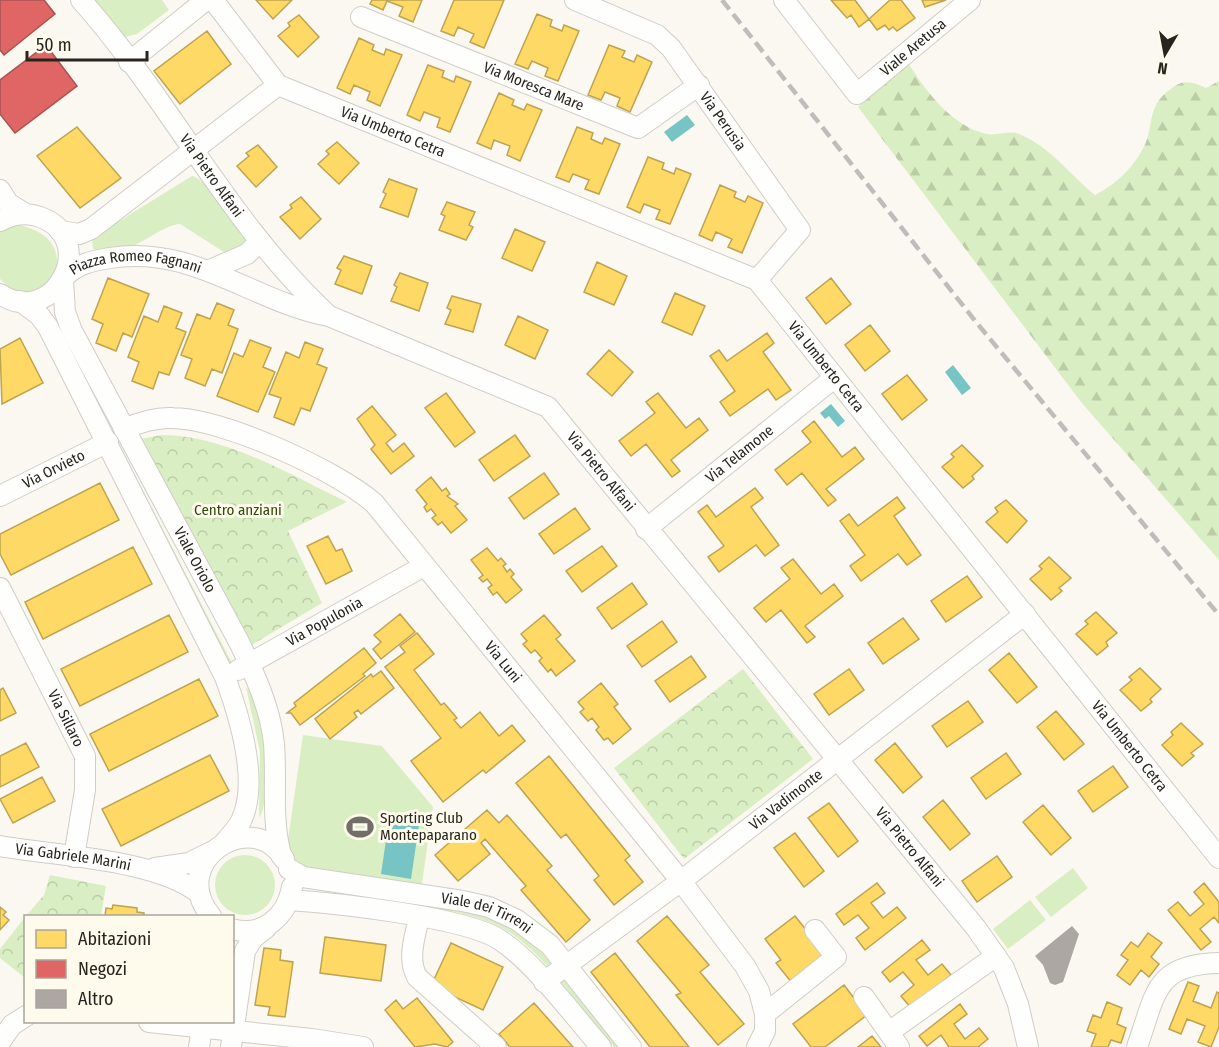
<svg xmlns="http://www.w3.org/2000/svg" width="1219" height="1047" font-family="'Fira Sans Condensed',sans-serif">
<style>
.green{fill:#daeec3}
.forest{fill:url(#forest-firs)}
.park{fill:url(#park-crowns)}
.water{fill:#76c4c4}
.homes{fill:#ffd966;stroke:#bea350;stroke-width:1.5}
.shops{fill:#e06666;stroke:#a85250;stroke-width:1.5}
.building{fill:#aca7a3}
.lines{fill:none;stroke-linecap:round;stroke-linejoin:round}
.minor-casing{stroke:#cfcdc6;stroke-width:22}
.minor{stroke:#fefefd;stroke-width:20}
.rail{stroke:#bebdbb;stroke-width:4.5;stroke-dasharray:12 6;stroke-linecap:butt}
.labels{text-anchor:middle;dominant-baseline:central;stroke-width:6;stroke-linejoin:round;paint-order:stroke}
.street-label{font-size:15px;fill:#27251d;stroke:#fefbed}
.park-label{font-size:15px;fill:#2f4a0b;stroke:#fefbed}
.poi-label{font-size:15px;fill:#27251d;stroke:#fefbed;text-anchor:start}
</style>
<defs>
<pattern id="forest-firs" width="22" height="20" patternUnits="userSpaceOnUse" patternTransform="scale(1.5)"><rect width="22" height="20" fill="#daeec3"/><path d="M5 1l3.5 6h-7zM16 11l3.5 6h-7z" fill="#bbcca7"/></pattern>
<pattern id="park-crowns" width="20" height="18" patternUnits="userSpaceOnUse" patternTransform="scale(1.5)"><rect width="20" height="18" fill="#daeec3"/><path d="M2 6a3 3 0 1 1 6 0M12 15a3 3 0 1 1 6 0" fill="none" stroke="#bbcca7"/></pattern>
</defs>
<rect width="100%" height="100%" fill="#faf8f1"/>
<path class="green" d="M93 0H162L169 10 137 34 125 37Z
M192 176C206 177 236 224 246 237L245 245 227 254 180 224C157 225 122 266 93 249L92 241 95 236Z
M10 223C42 229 66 242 54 280L28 295 10 288 0 279V224Z
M127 460 234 667 231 669 124 463Z
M246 687C263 703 273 800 259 818L260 752Z
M303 735 382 746 433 807 421 890 303 873 287 847Z
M215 885a30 30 0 1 1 60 0a30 30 0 1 1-60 0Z
M1073 868 1088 888 1051 917 1035 897Z
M376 897C415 902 457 904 493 918 541 937 590 1008 622 1047H614C585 1013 546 956 509 932 470 908 419 907 375 902L373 898Z
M1030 900 1046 920 1008 949 993 929Z"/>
<path class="forest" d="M909 64C926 92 953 127 987 134 997 136 1010 130 1019 134 1051 147 1069 174 1095 195 1113 186 1131 170 1141 152 1157 127 1143 108 1172 88 1184 79 1193 82 1206 88L1219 81V560L1081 402 858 107Z"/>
<path class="park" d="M161 435C226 435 290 475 347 502L288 531 322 603 250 646 141 439Z
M743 669 813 759 684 859 614 768Z
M50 875 106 886 101 916H26L44 895Z
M25 917 26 978H25L0 958V949Z"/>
<path class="water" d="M687 115 695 125 672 142 664 132Z
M953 365 971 388 962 395 945 372Z
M831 404 845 421 838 427 829 416 825 419 820 413Z
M390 813 420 818 411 879 381 874Z"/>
<path class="homes" d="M256 0H292L273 19Z
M372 0H422L413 22 399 16 403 7 387 1 383 10 370 4Z
M454 0H504L484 48 470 42 474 34 458 27 454 36 441 31Z
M831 0H855L869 19 859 27 851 15 847 18Z
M890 0H901L915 18 897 31 893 27 889 30 885 25 877 30 869 19Z
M922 0H946L925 7Z
M537 14 552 20 550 26 562 31 564 25 579 31 558 81 545 76 548 68 532 61 528 69 515 64Z
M299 15 319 37 298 57 278 36 290 26 288 23Z
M207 31 231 64 180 104 154 71Z
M359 38 374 45 372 50 384 55 386 49 402 55 380 106 367 100 370 92 354 85 350 94 337 88Z
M609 45 625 51 622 57 634 62 637 55 652 62 630 112 617 106 620 98 605 92 601 100 588 95Z
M428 65 444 71 442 77 454 82 456 76 471 82 450 132 437 127 440 118 424 112 420 121 407 115Z
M499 93 514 100 512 105 524 110 527 104 542 110 520 161 507 155 510 146 494 140 491 149 477 143Z
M77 127 121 178 80 208 37 156Z
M577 127 593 133 591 139 602 144 605 138 620 144 599 194 585 189 589 180 573 174 569 182 556 177Z
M337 142 359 163 339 184 318 164 329 154 326 151Z
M258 145 277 167 256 187 237 166 249 156 246 153Z
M648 157 664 163 662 169 674 174 676 168 691 174 670 224 656 219 660 210 644 204 640 213 627 207Z
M389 179 417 189 408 217 380 207 386 194 383 192Z
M720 185 736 192 734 197 745 202 748 196 763 203 742 253 728 247 732 239 716 232 712 241 699 235Z
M301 197 321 219 300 239 280 217 292 208 290 205Z
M447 202 475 212 469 225 473 227 466 240 439 230 445 216 441 214Z
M515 229 545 242 532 271 502 258Z
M344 256 372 266 362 294 335 284 341 270 337 268Z
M597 262 627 276 614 305 584 292Z
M400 273 428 283 419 311 391 301 397 287 394 285Z
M108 278 149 294 132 337 123 333 116 351 96 343 103 324 92 319Z
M831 278 851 304 826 324 806 298Z
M675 293 705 306 692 335 662 322Z
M452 296 481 304 473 332 445 324 451 310 447 308Z
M217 303 234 310 228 325 238 329 222 373 212 369 205 386 185 378 192 359 181 355 197 314 210 319Z
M164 306 182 313 176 328 186 332 169 375 159 372 153 389 132 381 139 362 128 357 144 316 158 322Z
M518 316 548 330 535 359 505 345Z
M870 325 890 351 865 371 845 345Z
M767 333 774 343 763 352 791 390 776 400 768 389 730 416 720 402 735 391 710 356 719 350 727 361Z
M20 338 43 383 2 404 0 349Z
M250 340 271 348 263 367 275 372 258 412 217 396 234 353 243 357Z
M305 342 323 349 317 364 327 368 310 411 301 408 294 425 274 417 281 398 269 394 286 352 299 358Z
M609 350 633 372 612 396 587 374Z
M907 375 927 400 902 420 882 394Z
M446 393 475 432 455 447 425 408Z
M658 393 686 428 699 418 708 430 671 460 680 471 672 477 646 444 631 456 619 441 655 413 646 402Z
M372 406 396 435 386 443 393 452 404 443 414 456 391 474 371 449 375 445 357 419Z
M814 421 842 457 855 447 864 459 826 489 836 500 828 506 802 473 787 485 775 470 811 442 802 431Z
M515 435 530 456 494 481 479 460Z
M962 445 983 466 972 476 974 479 963 488 942 467 954 457 951 454Z
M544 473 559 494 524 519 509 498Z
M431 477 442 491 446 488 450 494 447 496 458 504 455 506 467 520 451 533 442 522 438 525 432 518 436 515 431 509 427 512 424 507 427 504 416 490Z
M100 483 119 520 11 575 0 554V534Z
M755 488 763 498 751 507 779 545 765 556 756 545 719 572 708 557 724 546 698 512 707 505 716 517Z
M897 497 905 508 894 516 921 555 907 565 898 554 861 581 850 566 865 555 840 521 849 514 858 526Z
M1006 500 1027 521 1007 543 986 522 998 512 995 508Z
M575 508 590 529 554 554 539 534Z
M328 536 336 551 342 549 352 571 326 584 307 546Z
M602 546 617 566 582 592 566 571Z
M133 547 152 584 43 639 25 602Z
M487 548 498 561 501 558 506 564 503 566 507 572 510 569 514 574 511 577 522 590 506 603 497 592 493 595 488 588 492 585 487 579 483 582 479 578 483 575 471 560Z
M1049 557 1071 578 1059 588 1062 591 1051 600 1030 579 1042 569 1039 566Z
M793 559 821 594 834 584 843 596 805 626 815 637 807 643 781 610 766 622 754 608 790 579 781 568Z
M967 576 982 597 946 622 931 601Z
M632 583 647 604 612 629 597 608Z
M1096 612 1117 633 1106 642 1108 646 1097 655 1076 634 1088 624 1085 621Z
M400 614 415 632 381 659 373 649 381 642 374 635Z
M169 615 188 652 80 706 61 669Z
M544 615 561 635 556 639 575 661 556 676 551 669 548 672 539 661 542 658 535 650 531 653 523 644 527 641 521 634Z
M903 618 919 639 883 664 868 643Z
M662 621 677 642 642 667 627 646Z
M417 633 434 654 414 670 441 705 444 703 457 718 454 720 461 728 480 712 499 736 512 725 525 741 486 773 483 770 443 802 411 761 441 738 385 667 405 652 400 646Z
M364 648 376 663 363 674 365 676 300 725 291 713H287L296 706 294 703Z
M1009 653 1037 687 1017 703 989 670Z
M691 656 706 677 670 702 655 681Z
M1140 668 1161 689 1150 699 1152 702 1141 711 1120 690 1132 680 1129 677Z
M849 669 864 690 829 715 814 694Z
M381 671 394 688 361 714 358 710 354 713 357 717 330 739 315 719 371 674 373 677Z
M199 679 218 716 109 771 90 734Z
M601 683 618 704 614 707 631 729 613 744 608 738 604 740 596 730 599 727 592 718 588 721 580 712 584 709 578 702Z
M3 688 16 713 0 721V690Z
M968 701 983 722 947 747 932 726Z
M1056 711 1084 744 1064 760 1037 727Z
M1181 723 1203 744 1191 753 1194 756 1182 766 1162 745 1173 735 1171 732Z
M26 743 39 767 0 787V756Z
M895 743 922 777 903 793 875 760Z
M1006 753 1021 774 986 799 971 778Z
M210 755 229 791 121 846 102 809Z
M549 756 630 856 625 860 643 882 614 905 594 880 599 876 566 834 561 838 516 783Z
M1113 766 1128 787 1093 812 1078 791Z
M42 777 55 801 13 823 0 799Z
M943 800 970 834 950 850 923 817Z
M829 803 858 841 838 857 808 818Z
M1043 805 1071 838 1051 855 1023 822Z
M487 810 499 823 507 815 552 866 547 870 590 920 566 942 521 890 526 886 485 839 481 843 490 854 458 881 435 855Z
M795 833 824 871 804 887 774 848Z
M997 856 1012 877 977 902 962 881Z
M877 883 885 893 871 903 883 918 897 907 906 918 865 950 856 938 869 928 858 915 844 925 836 914Z
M1204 883 1219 902V923L1214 917 1200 929 1211 942 1201 950 1168 910 1178 902 1190 916 1204 904 1194 892Z
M113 905 137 908V912L144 913V916H105L106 908 112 909Z
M0 907 6 912 3 915 9 920 0 930Z
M667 916 709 965 700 972 744 1024 718 1045 676 995 681 993 637 941Z
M795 916 830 960 796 988 776 963 781 960 765 939Z
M1148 933 1162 943 1151 957 1159 964 1149 977 1141 970 1130 985 1117 975 1128 960 1121 955 1131 942 1138 947Z
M325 937 386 945 381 981 320 973Z
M922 940 930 950 916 960 928 975 942 964 951 975 910 1007 901 996 914 985 903 972 890 982 882 972Z
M451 943 503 967 483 1010 431 986Z
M264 948 281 950 280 960 293 962 285 1017 268 1015 270 1007 255 1005Z
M615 953 689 1047H650L591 972Z
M1188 982 1199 986 1193 1001 1211 1008 1217 992 1219 993V1027L1211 1047 1198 1042 1205 1026 1187 1019 1181 1034 1169 1029Z
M844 985 867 1015 825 1047H811L793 1024Z
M417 998 453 1042 447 1047 435 1044 415 1047 385 1010 396 1000 403 1009Z
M1107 1002 1122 1008 1117 1024 1126 1028 1121 1043 1111 1040 1108 1047H1091L1096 1034 1087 1031 1093 1015 1101 1018Z
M534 1003 573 1047H510L499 1034Z
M960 1004 967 1014 954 1024 965 1039 979 1028 988 1039 978 1047H949L941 1035 927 1046 919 1036Z
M872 1036 881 1047H858Z"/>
<path class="shops" d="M0 0H44L55 14 4 55 0 50Z
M46 45 77 86 15 133 0 114V80Z"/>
<path class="building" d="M1072 926 1079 934 1063 982 1055 985 1050 983 1043 965 1035 956Z"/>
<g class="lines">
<defs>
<g id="minor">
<path id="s1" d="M81 0C170 100 230 225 329 316L548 407 976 928 1004 968 1018 1004 1028 1047"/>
<path id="s2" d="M213 0 278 85 757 280 1219 858"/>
<path id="s3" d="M575 0 657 35 671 48 800 230 757 280"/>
<path id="s4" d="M784 0 857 94 970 0"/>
<path id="s5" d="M361 17 638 128 699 85"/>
<path d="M129 62 206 0"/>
<path d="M0 190 8 203 24 213"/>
<path d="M0 221C13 214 26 212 40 217 101 239 54 330 0 294"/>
<path d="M60 231 79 234 91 229 278 85"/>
<path d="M210 270 247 254 260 241"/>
<path id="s6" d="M64 277C78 264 91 261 110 258 192 244 253 302 329 316"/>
<path id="s7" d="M63 280 65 312 72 331 239 642C254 673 271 709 274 744 277 782 271 817 281 855"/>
<path d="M20 301 39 315 48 327 225 677C239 715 260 782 241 821 237 829 230 836 224 843"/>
<path id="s8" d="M124 429C140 422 156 417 173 418 224 419 336 470 374 503L681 881 745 966 759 991 765 1014V1031L757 1047"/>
<path id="s9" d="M0 496 108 442"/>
<path id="s10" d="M646 529 834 378"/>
<path id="s11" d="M0 588 85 756V790L74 857"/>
<path id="s12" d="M238 670 424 566"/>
<path id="s13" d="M0 846C56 856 155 859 199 893"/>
<path d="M155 868 189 863 211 852"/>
<path id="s14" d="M289 869 303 877 463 901 489 907 517 920 550 945 631 1047"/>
<path d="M289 900C335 903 466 917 500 940 536 964 572 1014 601 1047"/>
<path d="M211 916C166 861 253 806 284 859"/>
<path d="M419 917C415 937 407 958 417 977L496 1047"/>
<path d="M232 929C263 938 287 916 292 887"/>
<path id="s15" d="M544 982 681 881 1025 614"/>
<path d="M864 997 899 1047"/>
<path d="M765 1014 836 957 815 930"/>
<path d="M149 1022 312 1039 363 1047"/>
<path d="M889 1032 996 956"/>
<path d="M0 1042 12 1025 26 1016"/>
<path d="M199 1047 203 1022"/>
<path d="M231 1047 245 951 253 938 266 928"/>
<path d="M1137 1047C1156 994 1154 964 1219 963"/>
</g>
</defs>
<use href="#minor" class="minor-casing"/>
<use href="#minor" class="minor"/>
<path class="rail" d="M722 0 976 322 1219 615"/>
</g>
<defs>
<symbol id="stadium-bare" viewBox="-9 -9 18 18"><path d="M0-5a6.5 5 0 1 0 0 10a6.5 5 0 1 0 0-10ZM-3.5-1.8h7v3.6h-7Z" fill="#716f67" stroke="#fefbed" stroke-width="2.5" paint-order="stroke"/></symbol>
</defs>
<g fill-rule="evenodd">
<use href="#stadium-bare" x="341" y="808" width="38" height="38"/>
</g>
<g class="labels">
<g class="street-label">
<text stroke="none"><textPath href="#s4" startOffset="192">Viale Aretusa</textPath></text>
<text stroke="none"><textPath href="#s5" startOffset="186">Via Moresca Mare</textPath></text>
<text stroke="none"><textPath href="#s3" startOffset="198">Via Perusia</textPath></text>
<text stroke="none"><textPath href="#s2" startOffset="231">Via Umberto Cetra</textPath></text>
<text stroke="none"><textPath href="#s1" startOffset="219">Via Pietro Alfani</textPath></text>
<text stroke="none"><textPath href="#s6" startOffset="76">Piazza Romeo Fagnani</textPath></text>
<text stroke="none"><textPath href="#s2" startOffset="735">Via Umberto Cetra</textPath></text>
<text stroke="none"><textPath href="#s10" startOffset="120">Via Telamone</textPath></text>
<text stroke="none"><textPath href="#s9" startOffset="60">Via Orvieto</textPath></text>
<text stroke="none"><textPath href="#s1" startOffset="723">Via Pietro Alfani</textPath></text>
<text stroke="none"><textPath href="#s7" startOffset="312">Viale Oriolo</textPath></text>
<text stroke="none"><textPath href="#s12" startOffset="99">Via Populonia</textPath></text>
<text stroke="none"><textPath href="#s8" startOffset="476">Via Luni</textPath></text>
<text stroke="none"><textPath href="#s11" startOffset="146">Via Sillaro</textPath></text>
<text stroke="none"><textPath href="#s2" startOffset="1221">Via Umberto Cetra</textPath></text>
<text stroke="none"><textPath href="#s15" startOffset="303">Via Vadimonte</textPath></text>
<text stroke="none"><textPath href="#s1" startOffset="1209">Via Pietro Alfani</textPath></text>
<text stroke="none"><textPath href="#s13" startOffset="74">Via Gabriele Marini</textPath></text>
<text stroke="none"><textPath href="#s14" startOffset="204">Viale dei Tirreni</textPath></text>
</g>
<g class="park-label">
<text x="238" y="510">Centro anziani</text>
</g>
<g class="poi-label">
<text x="380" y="818">Sporting Club<tspan x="380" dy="17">Montepaparano</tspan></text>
</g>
</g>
<rect x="24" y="915" width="210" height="108" fill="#fefbed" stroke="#a8a59a" stroke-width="1.5"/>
<rect x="36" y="930" width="30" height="18" fill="#ffd966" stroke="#a8a59a" stroke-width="1.5"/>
<text x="78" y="945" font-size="18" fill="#27251d">Abitazioni</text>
<rect x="36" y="960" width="30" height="18" fill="#e06666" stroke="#a8a59a" stroke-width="1.5"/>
<text x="78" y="975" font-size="18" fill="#27251d">Negozi</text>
<rect x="36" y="990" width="30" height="18" fill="#aca7a3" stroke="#a8a59a" stroke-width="1.5"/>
<text x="78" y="1005" font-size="18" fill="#27251d">Altro</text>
<g transform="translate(1165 54) rotate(190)" stroke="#fefbed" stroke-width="4.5" paint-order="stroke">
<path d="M0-4.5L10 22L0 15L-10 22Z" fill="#27251d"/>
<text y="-9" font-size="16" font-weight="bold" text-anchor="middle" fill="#27251d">N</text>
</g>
<path d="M27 51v9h120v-9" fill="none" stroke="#27251d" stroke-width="3"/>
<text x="36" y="51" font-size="18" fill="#27251d" stroke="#fefbed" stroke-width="4.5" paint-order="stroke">50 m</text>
</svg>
